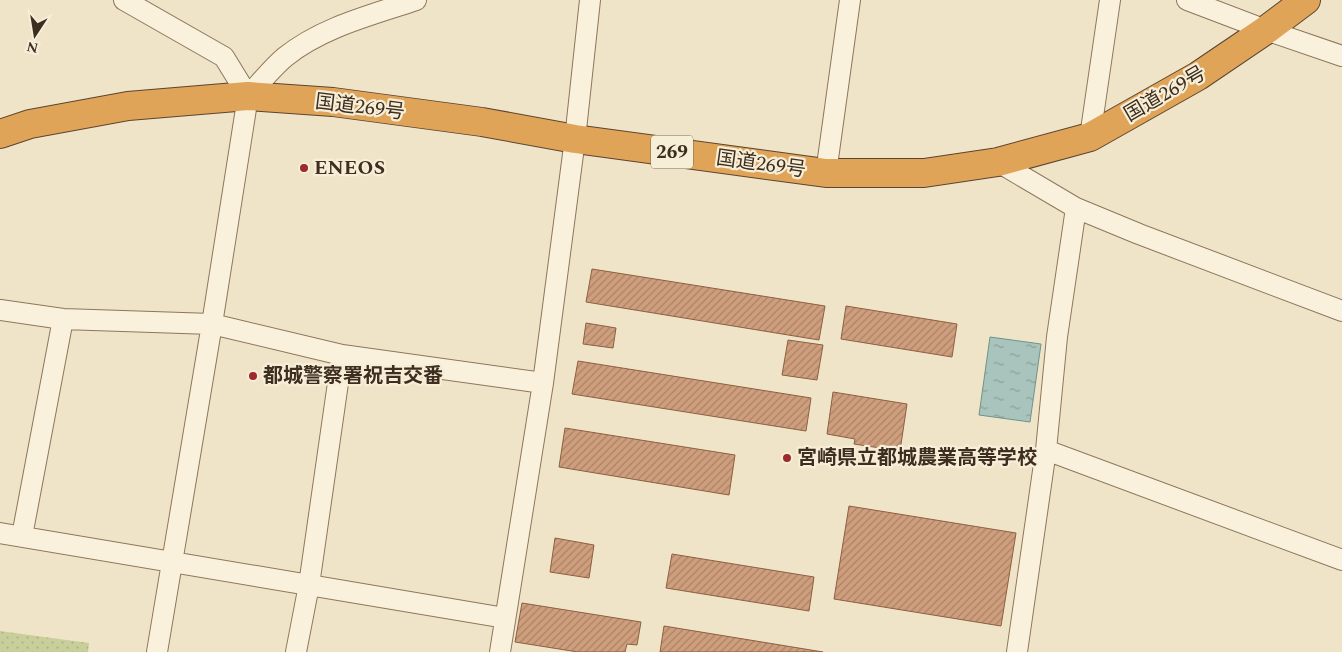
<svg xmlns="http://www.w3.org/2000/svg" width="1342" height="652" font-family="Spectral,'Noto Sans JP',serif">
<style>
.park{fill:url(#park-dots)}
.water{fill:url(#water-ripples);stroke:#6f938a}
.building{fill:url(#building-hatch);stroke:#8d5f41}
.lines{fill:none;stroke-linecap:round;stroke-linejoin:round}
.minor-casing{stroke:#8d765c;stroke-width:22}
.highway-casing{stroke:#5b4430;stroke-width:30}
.minor{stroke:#faf1dc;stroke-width:20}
.highway{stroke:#e0a458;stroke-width:28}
.poi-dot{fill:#9e2a2b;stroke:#f7eed8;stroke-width:2}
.labels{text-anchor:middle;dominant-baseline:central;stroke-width:4.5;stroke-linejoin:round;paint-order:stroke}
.shield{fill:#f7eed8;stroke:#756857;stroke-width:1}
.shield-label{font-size:19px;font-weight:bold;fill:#3d2e20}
.street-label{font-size:20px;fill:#3d2e20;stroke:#f7eed8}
.poi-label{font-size:20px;font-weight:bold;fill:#3d2e20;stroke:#f7eed8;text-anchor:start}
</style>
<defs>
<pattern id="park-dots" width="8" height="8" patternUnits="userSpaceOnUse" patternTransform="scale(1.25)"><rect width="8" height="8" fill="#c9cf9b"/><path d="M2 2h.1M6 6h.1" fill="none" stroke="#aeb285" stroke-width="1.8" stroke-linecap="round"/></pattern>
<pattern id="water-ripples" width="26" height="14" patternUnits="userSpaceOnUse" patternTransform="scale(1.25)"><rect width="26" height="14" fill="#a9c4bc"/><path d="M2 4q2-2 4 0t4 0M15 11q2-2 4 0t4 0" fill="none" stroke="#8ba098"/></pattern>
<pattern id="building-hatch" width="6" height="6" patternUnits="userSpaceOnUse" patternTransform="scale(1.25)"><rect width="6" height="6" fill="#cf9f7d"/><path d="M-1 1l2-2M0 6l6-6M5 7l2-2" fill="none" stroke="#a98266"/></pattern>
</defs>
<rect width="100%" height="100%" fill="#f0e4c8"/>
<path class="park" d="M0 631 89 643 88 652H0Z"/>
<path class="water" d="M990 337 1041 344 1030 422 979 415Z"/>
<path class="building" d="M592 269 825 306 819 340 586 302Z
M846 306 957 324 952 357 841 339Z
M586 323 616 328 613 348 583 344Z
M788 340 823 345 817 380 782 375Z
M578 361 811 398 806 431 572 394Z
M833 392 907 404 900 451 854 444 855 439 827 434Z
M565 428 735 455 729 495 559 467Z
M849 506 1016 533 1001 626 834 599Z
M555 538 594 545 589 578 550 572Z
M672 554 814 577 809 611 666 588Z
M522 603 641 622 637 645 627 644 625 652H578L515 642Z
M664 626 823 652H660Z"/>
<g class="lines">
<defs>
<path id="minor" d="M124 0 224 57 248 96 212 324 157 652
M1187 0 1266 30 1342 56
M248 96C260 83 272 68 285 57 322 27 372 15 416 0
M1090 137 1110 0
M998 162 1076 208 1139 234 1342 311
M826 173 850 0
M0 310 63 319 212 324 342 355 543 383
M1046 450 1342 560
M0 533 505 618
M22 536 63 319
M296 652 309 585 342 355
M500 652 543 383 575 139 590 0
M1017 652 1046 450 1057 337 1076 208"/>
<path id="highway" d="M0 134 30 124 128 106 248 96 333 102 482 122 575 139 826 173H924L998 162 1090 137 1198 76 1266 30 1306 0"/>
</defs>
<use href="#minor" class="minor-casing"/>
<use href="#highway" class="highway-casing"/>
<use href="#minor" class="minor"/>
<use href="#highway" class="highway"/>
</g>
<g class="poi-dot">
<circle cx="304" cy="168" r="5"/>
<circle cx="253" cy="376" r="5"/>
<circle cx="787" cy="458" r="5"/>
</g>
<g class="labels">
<rect class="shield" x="651" y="135.5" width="42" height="33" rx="4"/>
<g class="shield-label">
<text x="672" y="152">269</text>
</g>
<g class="street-label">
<text transform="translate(1165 94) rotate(-30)">国道269号</text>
<text transform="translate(360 107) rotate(7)">国道269号</text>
<text transform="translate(761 164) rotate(8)">国道269号</text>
</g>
<g class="poi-label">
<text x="314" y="168">ENEOS</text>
<text x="263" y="376">都城警察署祝吉交番</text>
<text x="797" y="458">宮崎県立都城農業高等学校</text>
</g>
</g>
<g transform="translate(35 35) rotate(192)" stroke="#f7eed8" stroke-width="4" paint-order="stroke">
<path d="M0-4L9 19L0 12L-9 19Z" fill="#3d2e20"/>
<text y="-8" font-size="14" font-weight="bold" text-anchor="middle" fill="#3d2e20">N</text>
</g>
</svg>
